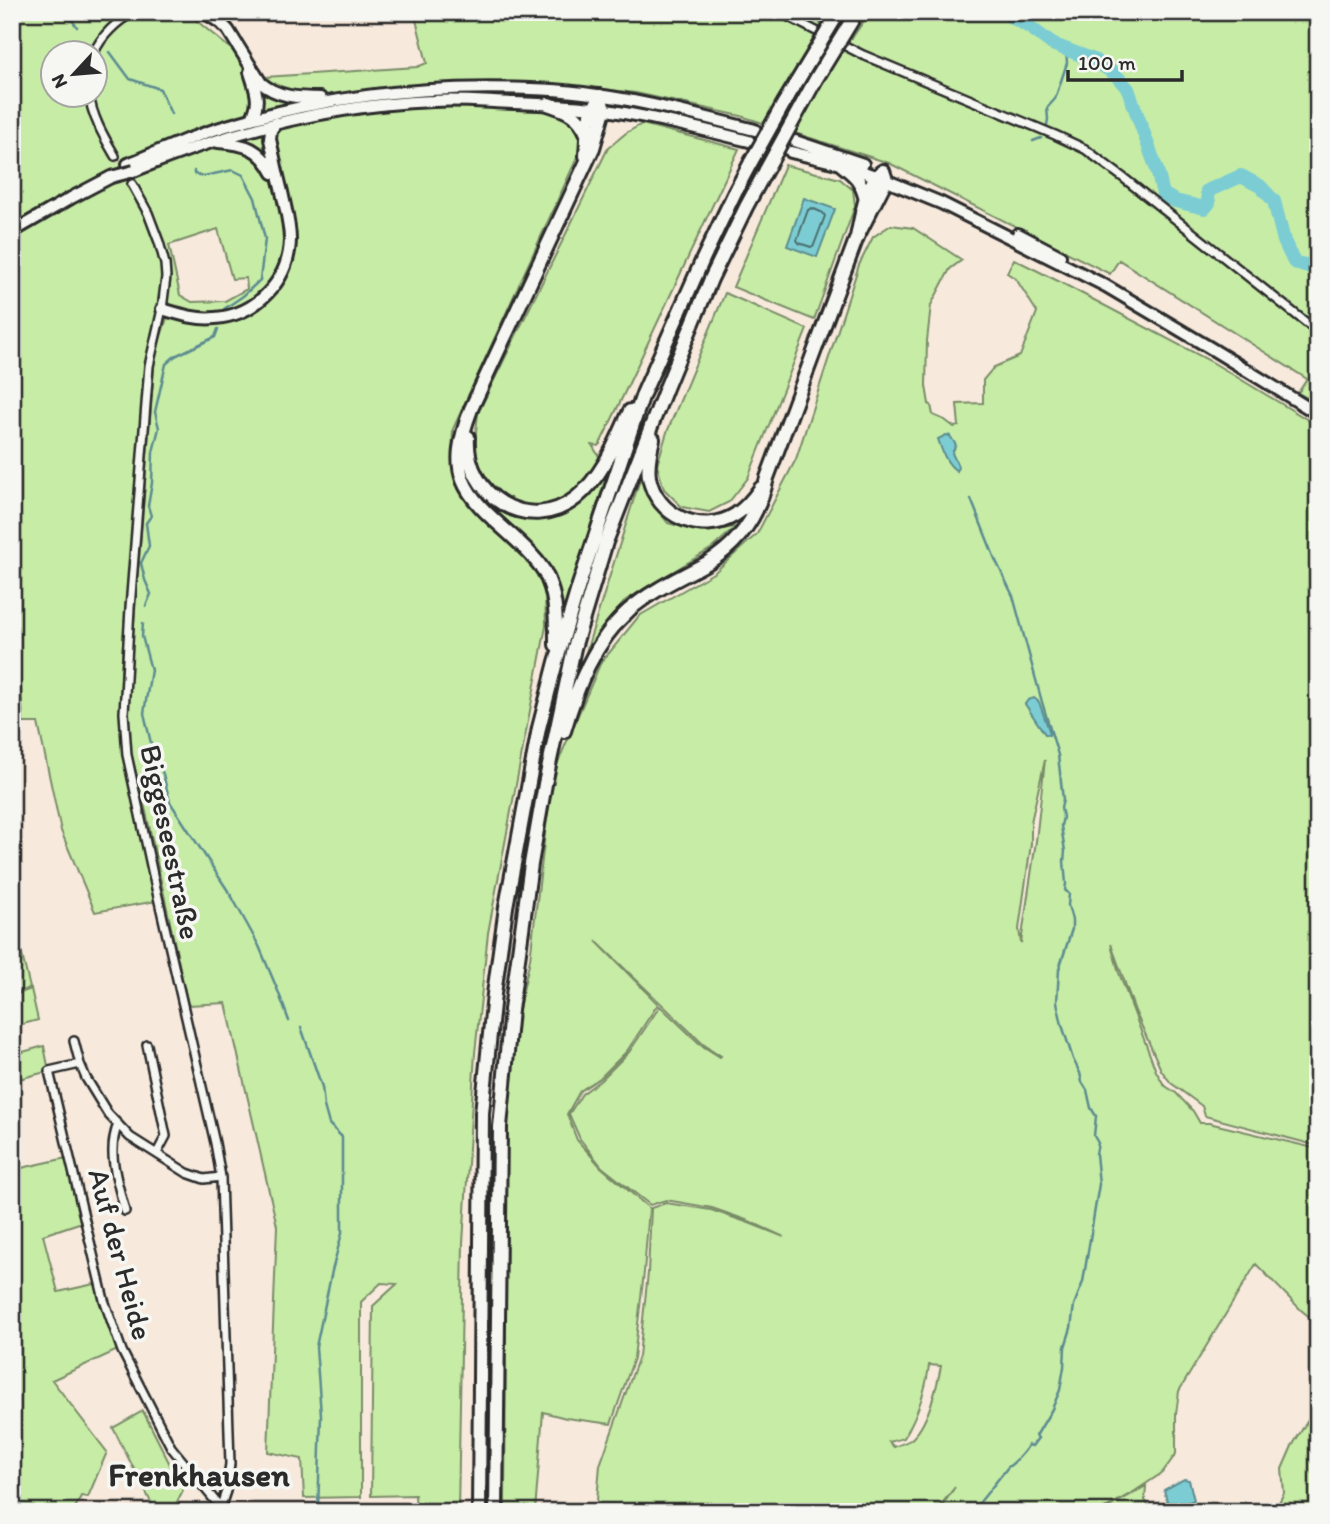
<svg xmlns="http://www.w3.org/2000/svg" width="1330" height="1524" font-family="Itim,sans-serif">
<style>
.green{fill:#c7eca6;stroke:#798c68;stroke-width:2;fill-rule:evenodd}
.water{fill:#7ccdd3;stroke:#5c8c90;stroke-width:2}
.lines{fill:none;stroke-linecap:round;stroke-linejoin:round}
.shore{stroke:#4b6c6e;stroke-width:2}
.stream{stroke:#5c8c90;stroke-width:2.5}
.river{stroke:#7ccdd3;stroke-width:14}
.minor-tunnel{stroke:#cec3b9;stroke-width:7;stroke-dasharray:7 3.5;stroke-linecap:butt}
.minor-casing{stroke:#2b2b2b;stroke-width:12}
.primary-casing{stroke:#2b2b2b;stroke-width:16}
.motorway-casing{stroke:#2b2b2b;stroke-width:18}
.minor{stroke:#f6f6f2;stroke-width:7}
.primary{stroke:#f6f6f2;stroke-width:10}
.motorway{stroke:#f6f6f2;stroke-width:12}
.primary-bridge-casing{stroke:#2b2b2b;stroke-width:16;stroke-linecap:butt}
.motorway-bridge-casing{stroke:#2b2b2b;stroke-width:18;stroke-linecap:butt}
.primary-bridge{stroke:#f6f6f2;stroke-width:10}
.motorway-bridge{stroke:#f6f6f2;stroke-width:12}
.labels{text-anchor:middle;dominant-baseline:central;stroke-width:7;stroke-linejoin:round;paint-order:stroke}
.street-label{font-size:30px;fill:#2b2b2b;stroke:#f6f6f2}
.quarter-label{font-size:33px;font-weight:bold;fill:#2b2b2b;stroke:#f6f6f2}
</style>
<rect width="100%" height="100%" fill="#f7e9dc"/>
<filter id="ink" filterUnits="userSpaceOnUse"><feTurbulence type="fractalNoise" baseFrequency=".0143" numOctaves="2"/><feDisplacementMap in="SourceGraphic" scale="14" xChannelSelector="R" yChannelSelector="G"/><feConvolveMatrix kernelMatrix="1 2 1 2 8 2 1 2 1" color-interpolation-filters="sRGB"/></filter>
<g filter="url(#ink)">
<path class="green" d="M12 12H186L265 77 417 67 427 63 414 12H828L820 24 852 38 870 12H1318V404L1298 393 1307 379 1119 260 1110 274 889 163 741 116 636 93 587 87 569 116 582 137 576 160 453 429 452 456 457 478 532 563 545 593 546 626 488 933 475 1053 463 1243 458 1512H416L415 1495 371 1496 373 1306 397 1284 381 1283 361 1302V1497L304 1498 302 1459 268 1452 277 1226 226 1003 188 1005 146 812 131 753 127 712 155 355 168 315 163 311 145 367 128 591H127L121 670 120 713 124 756 157 901 95 912 61 831 38 723H23L21 688 12 689V308L17 288 15 286 12 288ZM52 52H94V94H52ZM218 229 232 279 246 278 247 289 225 301 192 302 180 295 169 245Z
M642 124 739 149 615 413 599 446 592 445 608 471 560 621 557 583 539 554 488 505 473 483 475 441 478 413 608 148 626 133Z
M785 165 840 179 853 190 855 206 814 320 733 287Z
M891 225 913 228 962 260 950 269 931 305 927 341 926 386 929 404 931 405 933 415 945 420 954 427 959 426 957 404 983 403V380L994 367 1020 356 1037 312 1016 279 1007 273 1014 259 1058 281 1212 362 1318 426V1146L1205 1116 1202 1106 1171 1083 1161 1070 1135 1011 1111 944 1119 973 1156 1071 1164 1085 1176 1093 1193 1111 1200 1123H1209L1318 1149V1324L1301 1310 1256 1264 1179 1391 1176 1414V1454L1162 1473 1135 1491 1098 1512H938L955 1487 935 1512H596L600 1465 639 1356 648 1273 651 1208 666 1203 711 1210 749 1223 784 1237 749 1221 712 1208 666 1200 650 1205 602 1167 580 1139 569 1114 582 1094 601 1080 629 1052 660 1006 701 1045 720 1057 721 1056 703 1044 596 941 658 1004 627 1051 600 1078 580 1091 567 1114 577 1140 601 1167 649 1208 644 1272 634 1358 611 1424 566 1418 543 1412 535 1512H505L507 1132 518 1013 530 959 552 776 600 664 639 616 715 572 757 534 796 459 859 265 873 237ZM1045 760 1036 841 1021 943 1019 929 1031 844V822ZM929 1365 941 1366C937 1387 927 1428 910 1440 905 1443 898 1445 894 1447L889 1442 904 1438C917 1415 926 1392 929 1365Z
M725 293 807 329 748 478 729 502 709 512 682 507 664 489 657 465 667 432Z
M642 473 646 495 668 523 702 532 736 527 712 548 626 600 601 630 584 658Z
M12 913 30 988 12 994Z
M31 989 38 1020 12 1027V996Z
M44 1046 49 1071 12 1081V1055Z
M12 1154 17 1169 71 1157 85 1221 43 1235 58 1292 99 1283 120 1349 52 1380 107 1452 88 1497 81 1496 73 1512H12Z
M1318 1404V1512H1274L1284 1493 1282 1469 1292 1446Z
M143 1411 183 1490 172 1512H156L113 1428Z
M1146 1486 1145 1500 1152 1512H1101Z"/>
<path class="water" d="M804 198 835 209 817 257 787 246Z
M946 435 950 436 956 445 952 453 958 466 957 471C946 464 942 451 938 439Z
M1034 698 1039 702 1050 733 1049 735 1045 734 1025 704 1028 700Z
M1184 1479 1189 1480 1194 1500 1174 1509 1169 1508 1164 1490Z"/>
<g class="lines">
<path class="shore" d="M812 208 823 213 825 216 814 245 811 247 799 243 797 240 808 210Z"/>
<path class="stream" d="M66 12 77 27
M110 52 130 79 160 89 171 114
M1047 125 1048 119 1047 108 1055 99 1067 63 1066 49
M1033 141 1041 138
M194 171V174L204 176 233 170 243 175 255 198 265 239 260 280 243 296 224 309
M971 499 995 559 1013 596 1042 702 1058 755 1063 800 1061 808 1063 817 1061 826 1065 851 1064 861 1066 884 1065 890 1069 894 1068 905 1072 920V929L1059 969 1057 1002 1062 1025 1073 1059 1080 1073 1082 1082 1087 1090 1091 1108 1096 1116 1094 1136 1098 1143 1096 1154 1099 1184 1083 1282 1074 1305 1071 1328 1065 1347 1064 1367 1060 1390 1052 1409 1036 1436 1038 1438 1032 1446 1028 1445C1026 1451 1013 1464 1008 1467L972 1512
M146 606 151 594 145 580 141 563 149 546 146 523 151 516 148 506 152 483 153 452 159 428 155 412 166 364 175 356 215 337 218 329
M143 623 142 636 151 670 144 713 153 752 163 774 170 802 232 897 259 946 278 991 289 1021
M301 1027 322 1087 324 1106 329 1124 342 1137V1233L332 1271 316 1347 321 1415 318 1512"/>
<path class="river" d="M1003 12 1031 28 1052 44 1094 60 1115 74 1128 89 1157 170 1163 194 1175 201 1205 208 1209 203 1207 191 1241 176 1260 186 1274 201 1284 241 1294 262 1308 266 1318 259"/>
<path class="minor-tunnel" d="M115 156 132 184"/>
<defs>
<path id="minor" d="M779 12 863 55 1055 135 1085 149 1125 179 1318 332
M94 53C101 36 117 21 134 12
M89 94C92 117 104 137 115 156
M132 184 148 213 159 242 165 264 166 277 162 309 149 366 130 608 124 713 127 755 155 884 215 1143 221 1177 230 1464 226 1491 219 1512
M74 1041 80 1064 86 1078 108 1114 130 1137 187 1173 204 1179 221 1177
M147 1045 166 1136 157 1153
M80 1064 49 1071 104 1300 122 1351 171 1447 221 1508
M118 1124C106 1153 118 1183 125 1211"/>
<path id="primary" d="M204 12 221 23 228 30 261 83C277 97 299 98 320 98
M250 72C255 89 262 102 251 119
M795 141 863 164
M218 142C246 144 260 148 273 173
M791 152 841 164 875 176 941 203 1106 286 1212 349 1318 414
M128 164C164 149 200 133 237 123 332 95 432 85 531 89 607 91 682 111 755 130
M134 171C229 131 330 105 433 101 459 99 486 102 513 103 539 104 566 105 592 108 645 115 697 128 749 141
M12 232 71 198 111 177
M1018 234 1060 256
M162 309C179 314 197 320 215 318 256 315 289 281 290 240 290 223 285 207 282 192 277 174 274 157 270 139L271 130 276 123"/>
<path id="motorway" d="M548 104C566 110 580 115 587 134
M586 156 588 121 600 96
M841 164C856 176 861 180 866 200
M468 437C464 495 528 536 576 498 603 476 616 442 630 411
M653 439C650 451 647 464 649 477 656 516 701 536 735 515 746 508 754 498 761 488
M556 645C556 619 557 595 544 571 535 557 523 546 511 535 462 492 446 475 471 409L593 148 604 110 600 96
M564 731C577 686 594 642 629 610 652 590 680 578 707 563 739 544 759 514 767 478L857 237C861 219 866 181 883 171L886 180 857 237
M479 1512 482 1113 494 994 506 907 539 728 556 662 579 585 643 394 703 259 735 192 751 162
M496 1512 500 1127 511 1010 531 864 545 784 574 648 606 542 666 388 711 279 746 207 766 170"/>
</defs>
<use href="#minor" class="minor-casing"/>
<use href="#primary" class="primary-casing"/>
<use href="#motorway" class="motorway-casing"/>
<use href="#minor" class="minor"/>
<use href="#primary" class="primary"/>
<use href="#motorway" class="motorway"/>
<defs>
<path id="primary-bridge" d="M111 177 134 171"/>
<path id="motorway-bridge" d="M751 162 784 103 839 12
M766 170 816 79 857 12"/>
</defs>
<use href="#primary-bridge" class="primary-bridge-casing"/>
<use href="#motorway-bridge" class="motorway-bridge-casing"/>
<use href="#primary-bridge" class="primary-bridge"/>
<use href="#motorway-bridge" class="motorway-bridge"/>
</g>
</g>
<g class="labels">
<g class="street-label">
<text transform="translate(171 842) rotate(78)">Biggeseestraße</text>
<text transform="translate(121 1254) rotate(75)">Auf der Heide</text>
</g>
<g class="quarter-label">
<text x="199" y="1474">Frenkhausen</text>
</g>
</g>
<rect width="1330" height="1524" fill="none" stroke="#f6f6f2" stroke-width="42"/>
<rect x="21" y="21" width="1288" height="1482" fill="none" stroke="#2b2b2b" stroke-width="2.5" filter="url(#ink)"/>
<g transform="translate(74 74) rotate(244)"><circle r="33" fill="#f6f6f2" stroke="#a5a5a2" stroke-width="2"/>
<path d="M0-5L12 26L0 18L-12 26Z" fill="#2b2b2b"/>
<text y="-10" font-size="19" font-weight="bold" text-anchor="middle" fill="#2b2b2b">N</text>
</g>
<path d="M1068 70v10h114v-10" fill="none" stroke="#2b2b2b" stroke-width="3.5"/>
<text x="1078" y="70" font-size="21" fill="#2b2b2b" stroke="#f6f6f2" stroke-width="5" paint-order="stroke">100 m</text>
</svg>
